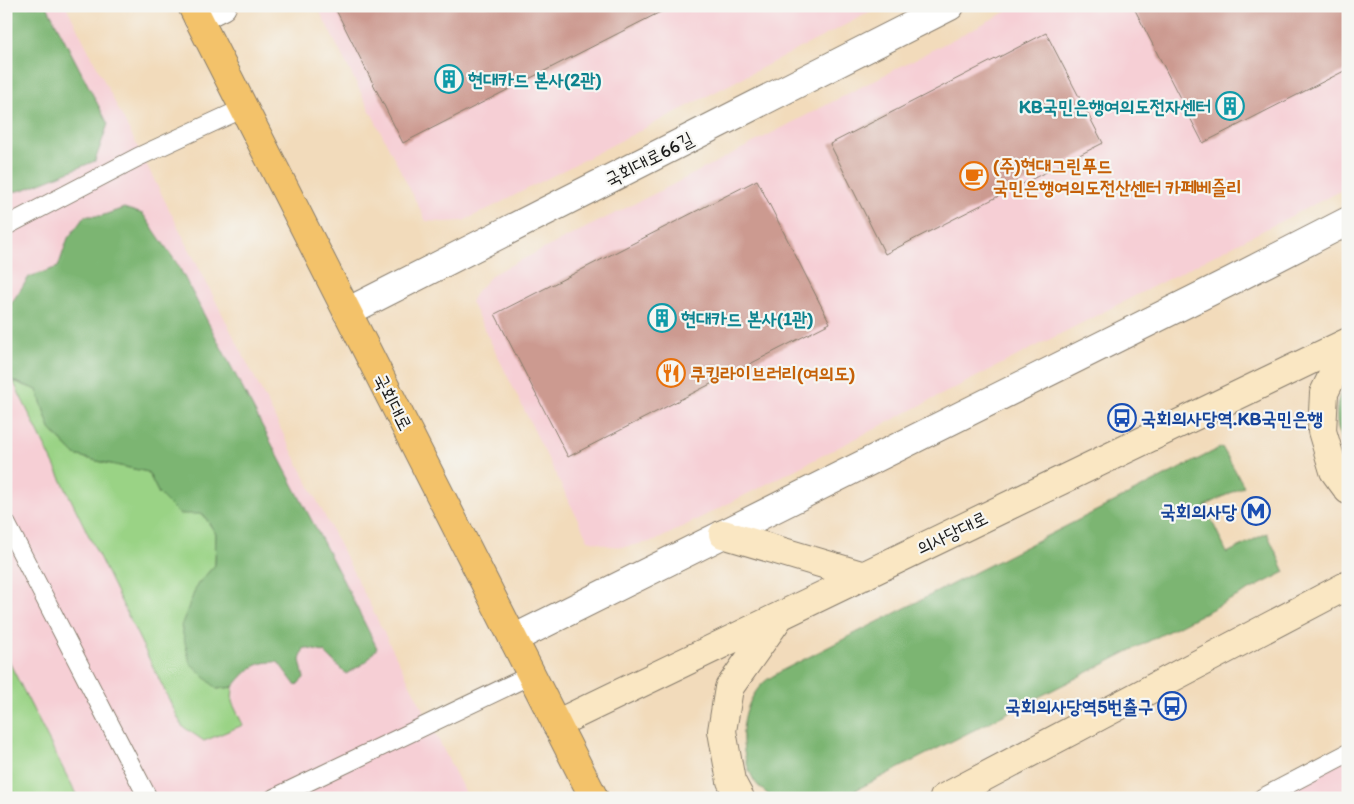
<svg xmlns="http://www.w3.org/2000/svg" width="1354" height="804" font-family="Itim,'Poor Story',sans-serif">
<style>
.built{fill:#f6cfd5}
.green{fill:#9ad385;stroke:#5b7850}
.forest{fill:#7bb572;stroke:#4c6847}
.building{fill:#cc9a90}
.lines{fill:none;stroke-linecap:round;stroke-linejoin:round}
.lane-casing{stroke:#877c6c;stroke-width:20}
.street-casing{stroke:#877c6c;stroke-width:30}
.secondary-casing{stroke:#877c6c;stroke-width:30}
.primary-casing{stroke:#877c6c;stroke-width:30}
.lane{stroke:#fff;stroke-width:18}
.street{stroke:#fff;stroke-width:28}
.secondary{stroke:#fae7c3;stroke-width:28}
.primary{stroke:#f3c26a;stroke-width:28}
.labels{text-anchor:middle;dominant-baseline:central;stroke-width:4.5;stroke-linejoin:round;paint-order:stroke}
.culture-label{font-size:19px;font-weight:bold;fill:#0d838f;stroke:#f6f6f2;text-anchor:start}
.street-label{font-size:19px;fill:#1c1c1c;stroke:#f6f6f2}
.food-label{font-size:19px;font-weight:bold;fill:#c56008;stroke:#f6f6f2;text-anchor:start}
.transit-label{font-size:19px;font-weight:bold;fill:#164399;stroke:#f6f6f2;text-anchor:end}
</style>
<rect width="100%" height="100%" fill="#f6f6f2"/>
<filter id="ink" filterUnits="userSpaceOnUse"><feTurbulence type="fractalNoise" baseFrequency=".02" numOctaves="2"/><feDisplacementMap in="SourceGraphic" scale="10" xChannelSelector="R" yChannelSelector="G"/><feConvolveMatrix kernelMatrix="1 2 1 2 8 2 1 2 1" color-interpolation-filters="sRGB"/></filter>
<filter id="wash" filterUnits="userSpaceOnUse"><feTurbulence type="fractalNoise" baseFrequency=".0096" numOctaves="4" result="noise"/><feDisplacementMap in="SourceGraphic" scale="20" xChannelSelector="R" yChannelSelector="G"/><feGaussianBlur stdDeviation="1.12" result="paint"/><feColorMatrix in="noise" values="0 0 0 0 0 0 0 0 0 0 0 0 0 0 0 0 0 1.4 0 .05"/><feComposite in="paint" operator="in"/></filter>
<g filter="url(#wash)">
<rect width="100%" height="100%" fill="#f2dbbb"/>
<path class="built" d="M6 6H66L468 798H6Z
M317 6H882L494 206 463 221 445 222 426 221Z
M1017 6H1348V187L655 541 624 547 610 546 588 540 471 302 477 291 493 274 670 186Z
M1348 758V798H1268Z"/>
<path class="green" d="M13 381 37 390 50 429 75 455 97 461 148 472 159 494 203 514 216 534 215 565 197 585 217 689 233 687 232 702 243 725 204 741 182 726Z
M6 656 78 798H6Z"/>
<path class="forest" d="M6 6H47L108 124 95 161 23 190 6 193Z
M124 208 143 214 178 265 345 584 377 648 366 662 346 674 324 652 304 648 300 660 304 678 296 686 278 662C255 661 247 670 233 687L217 689 190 663 181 626 197 585 215 565 216 534 203 514H179L159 494 148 472 97 461 75 455 50 429 37 390 6 378V311L29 277 58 267 68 238 85 216H101Z
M1348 381V457C1336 432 1330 404 1348 381Z
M1222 447 1244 486 1205 506 1227 553 1267 533 1285 572 840 798H772C767 793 759 788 755 782 737 752 738 708 763 683 768 678 777 674 783 670Z"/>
<g id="blocks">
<path class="building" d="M334 6H672L403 143Z
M1133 6H1348V69L1203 143Z
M1046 33 1103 143 885 254 830 144Z
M757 180 830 323 568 457 495 314Z"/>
</g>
</g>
<g filter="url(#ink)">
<use href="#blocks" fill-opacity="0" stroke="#877c6c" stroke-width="1"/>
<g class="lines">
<defs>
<path id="lane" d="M6 226 138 157 244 108
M6 523 148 798
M274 798 531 675
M1262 798 1348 753"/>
<path id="street" d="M198 18 222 6
M347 312 950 6
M513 639 1225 284 1348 221"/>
<path id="secondary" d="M1348 353 1340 360 1324 393 1322 431 1334 471 1348 490
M723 534 864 576
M556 724 1348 342
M740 798 731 781 722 731 729 688 778 619
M944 798 1348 585"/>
<path id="primary" d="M192 6 594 798"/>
</defs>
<use href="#lane" class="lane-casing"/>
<use href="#street" class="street-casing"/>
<use href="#secondary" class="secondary-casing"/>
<use href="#primary" class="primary-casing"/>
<use href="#lane" class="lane"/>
<use href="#street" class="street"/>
<use href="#secondary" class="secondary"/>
<use href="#primary" class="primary"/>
</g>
</g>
<defs>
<symbol id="building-ring" viewBox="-11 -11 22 22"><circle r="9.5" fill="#f6f6f2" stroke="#0f9aa8" stroke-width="1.5"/><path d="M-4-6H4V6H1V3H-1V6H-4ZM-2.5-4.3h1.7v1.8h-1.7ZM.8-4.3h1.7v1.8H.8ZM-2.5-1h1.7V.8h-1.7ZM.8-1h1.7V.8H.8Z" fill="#0f9aa8"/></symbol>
<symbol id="cafe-ring" viewBox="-11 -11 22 22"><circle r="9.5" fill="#f6f6f2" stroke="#e8710a" stroke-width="1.5"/><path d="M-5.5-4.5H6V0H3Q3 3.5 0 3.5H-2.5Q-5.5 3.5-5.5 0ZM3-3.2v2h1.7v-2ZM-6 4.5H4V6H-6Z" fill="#e8710a"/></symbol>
<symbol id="restaurant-ring" viewBox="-11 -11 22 22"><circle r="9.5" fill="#f6f6f2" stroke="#e8710a" stroke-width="1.5"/><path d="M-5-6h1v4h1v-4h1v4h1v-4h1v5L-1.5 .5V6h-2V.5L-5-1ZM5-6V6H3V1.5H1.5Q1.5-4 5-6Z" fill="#e8710a"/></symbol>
<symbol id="bus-ring" viewBox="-11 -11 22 22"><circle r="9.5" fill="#f6f6f2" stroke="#1a4fb4" stroke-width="1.5"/><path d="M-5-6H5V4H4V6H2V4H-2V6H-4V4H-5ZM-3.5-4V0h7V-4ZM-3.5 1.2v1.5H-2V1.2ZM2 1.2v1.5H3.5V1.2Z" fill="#1a4fb4"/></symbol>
<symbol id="metro-ring" viewBox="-11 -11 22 22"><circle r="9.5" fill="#f6f6f2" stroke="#1a4fb4" stroke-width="1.5"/><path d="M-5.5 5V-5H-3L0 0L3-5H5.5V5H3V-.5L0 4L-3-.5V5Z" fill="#1a4fb4"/></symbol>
</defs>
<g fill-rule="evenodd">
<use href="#building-ring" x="433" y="63" width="32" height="32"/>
<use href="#building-ring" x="1214" y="90" width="32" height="32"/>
<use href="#cafe-ring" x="958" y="160" width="32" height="32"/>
<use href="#building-ring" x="646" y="302" width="32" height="32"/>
<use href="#restaurant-ring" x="655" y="357" width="32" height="32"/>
<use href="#bus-ring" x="1106" y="402" width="32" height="32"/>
<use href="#metro-ring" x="1240" y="495" width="32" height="32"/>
<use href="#bus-ring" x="1156" y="690" width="32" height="32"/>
</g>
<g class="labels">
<g class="culture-label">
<text x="468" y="79">현대카드 본사(2관)</text>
<text x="1211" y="106" text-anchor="end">KB국민은행여의도전자센터</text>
<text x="681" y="318">현대카드 본사(1관)</text>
</g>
<g class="street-label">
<text transform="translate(649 159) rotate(-27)">국회대로66길</text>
<text transform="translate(393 402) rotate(63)">국회대로</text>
<text transform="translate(952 533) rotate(-26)">의사당대로</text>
</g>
<g class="food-label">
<text x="993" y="165">(주)현대그린푸드<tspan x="993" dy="22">국민은행여의도전산센터 카페베즐리</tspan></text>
<text x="690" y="373">쿠킹라이브러리(여의도)</text>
</g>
<g class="transit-label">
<text x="1141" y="418" text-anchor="start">국회의사당역.KB국민은행</text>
<text x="1237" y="511">국회의사당</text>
<text x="1153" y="706">국회의사당역5번출구</text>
</g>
</g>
<rect width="1354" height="804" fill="none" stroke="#f6f6f2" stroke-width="25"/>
</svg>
